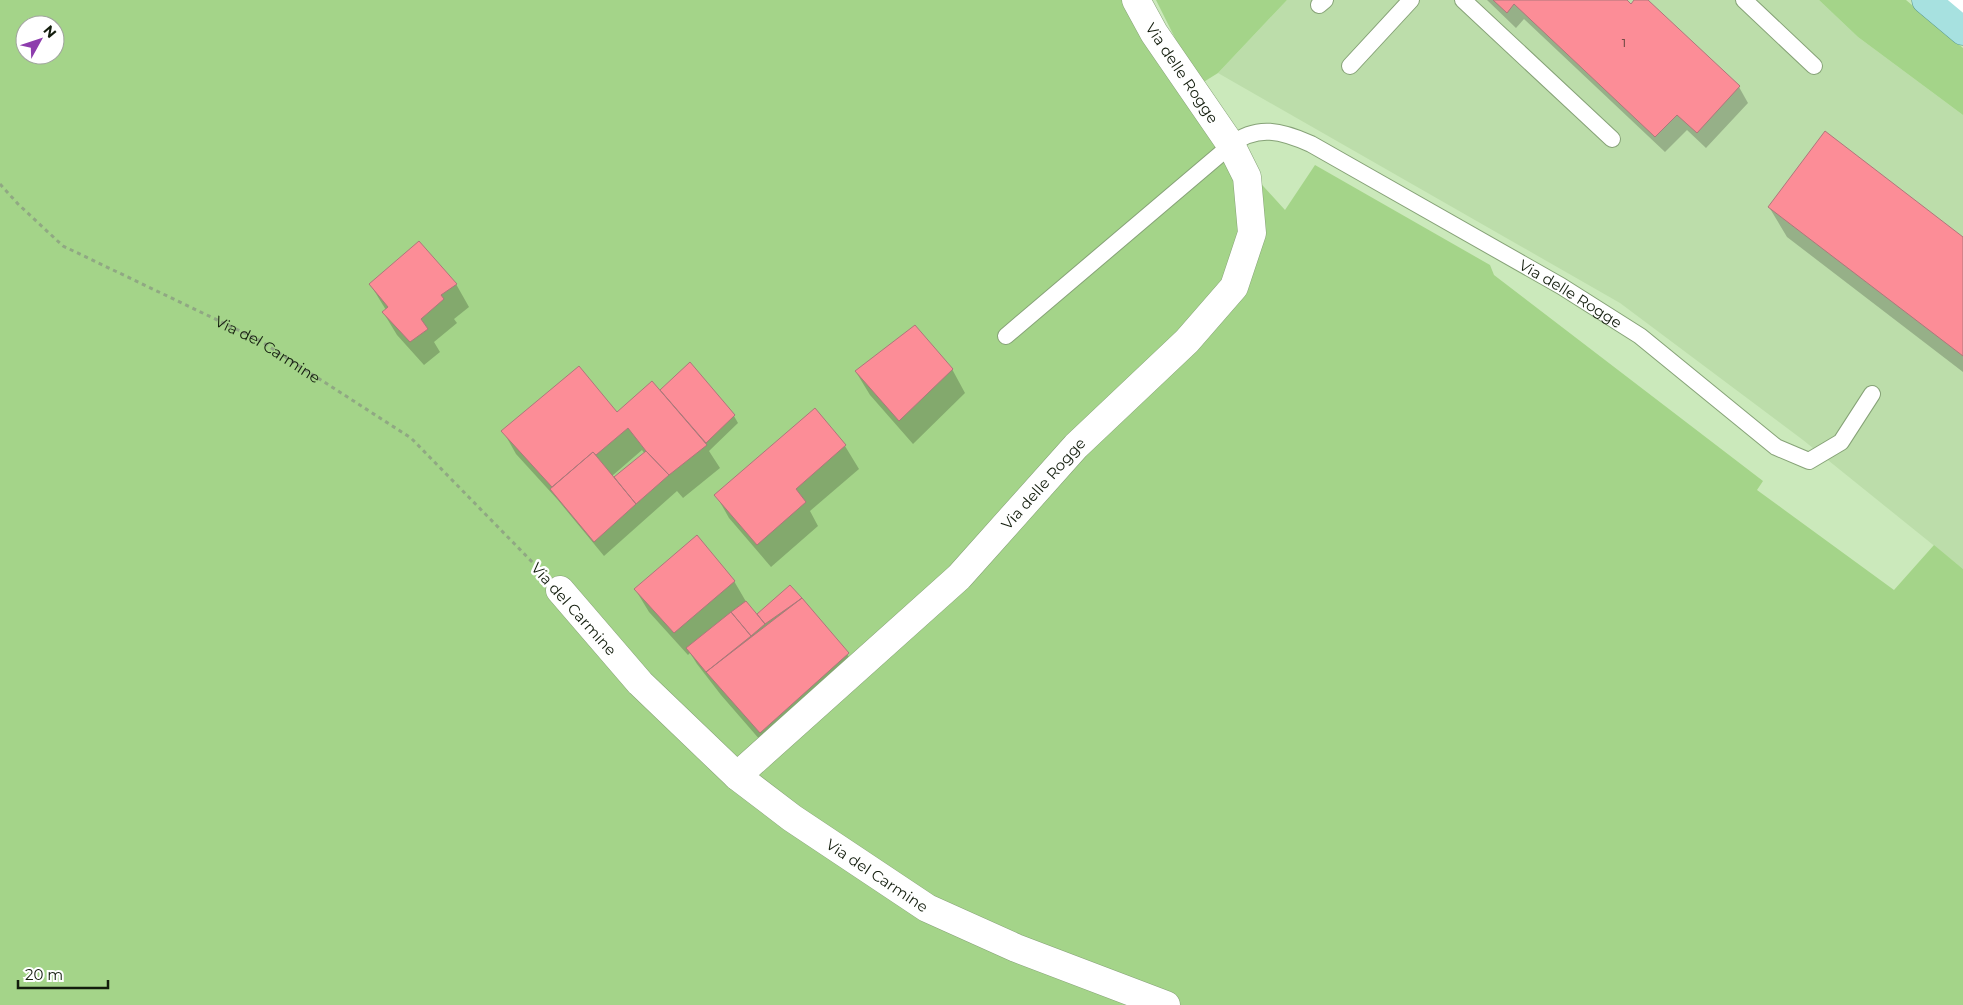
<svg xmlns="http://www.w3.org/2000/svg" width="1963" height="1005" font-family="Montserrat,sans-serif">
<style>
.built{fill:#bcddaa}
.green{fill:#a4d489;fill-rule:evenodd}
.shadow{fill:#0003;fill-rule:evenodd}
.building{fill:#fc8d97;stroke:#ae777b}
.lines{fill:none;stroke-linecap:round;stroke-linejoin:round}
.service-casing{stroke:#86a277;stroke-width:18}
.minor-casing{stroke:#86a277;stroke-width:29}
.primary-casing{stroke:#4e8f89;stroke-width:29}
.path{stroke:#90a883;stroke-width:3;stroke-dasharray:4 4;stroke-linecap:butt}
.service{stroke:#fff;stroke-width:16}
.minor{stroke:#fff;stroke-width:28}
.primary{stroke:#a7e1e0;stroke-width:28}
.labels{text-anchor:middle;dominant-baseline:central;stroke-width:5;stroke-linejoin:round;paint-order:stroke}
.number-label{font-size:12px;fill:#4d3930}
.street-label{font-size:15px;fill:#131d0d;stroke:#fff}
</style>
<rect width="100%" height="100%" fill="#cbe9bb"/>
<path class="built" d="M1287 0H1819L1858 37 1963 115V569L1803 440 1620 303 1218 73Z"/>
<path class="green" d="M0 0H1124L1179 94 1285 210 1315 165 1490 265 1494 275 1763 481 1757 490 1894 590 1934 545 1963 569V1005H0ZM25 25H55V55H25Z
M1156 0H1287L1218 73 1202 83 1177 42Z
M1819 0H1906L1963 48V115L1858 37Z"/>
<path class="shadow" d="M1487 0H1625L1631 6 1636 0H1646L1739 87 1748 103 1706 148 1687 130 1665 152 1524 19 1516 28Z
M1769 207 1963 238V372L1787 237Z
M370 284H456L469 307 454 319 457 323 434 342 440 352 424 365 397 335 383 312 386 310Z
M952 369 965 393 913 444 870 395 856 372Z
M661 390 734 416 738 423 709 451 720 468 683 498 677 491 604 556 557 499 516 454 503 431 617 413 664 397ZM642 450 645 454 614 479 612 476Z
M815 410 845 446 859 469 810 511 818 526 771 567 729 518 716 495Z
M734 581 748 605 756 616 790 587 847 654 861 677 774 756 721 695 697 664 690 653 688 655 649 612 635 589Z"/>
<path class="building" d="M1493 0H1627L1631 4 1634 0H1648L1740 86 1697 133 1677 115 1655 137 1514 4 1507 13Z
M1825 131 1963 237V356L1768 207Z
M419 241 457 284 441 295 444 299 421 319 428 329 410 342 382 312 388 307 369 284Z
M915 325 953 369 899 421 855 371Z
M690 362 735 415 706 443 660 390Z
M579 366 617 412 652 381 707 445 669 475 646 451 628 428 596 455 593 452 552 487 501 431Z
M815 408 846 445 796 489 806 502 757 545 714 495Z
M646 451 669 475 636 504 614 477Z
M593 452 636 504 594 542 550 489Z
M697 535 735 581 674 633 634 589Z
M790 585 802 598 765 624 757 614Z
M802 598 849 653 760 733 706 672Z
M746 601 765 624 751 636 731 612Z
M731 612 751 636 706 672 686 648Z"/>
<g class="lines">
<defs>
<g id="service">
<path d="M1463 0 1612 139"/>
<path d="M1744 0 1814 66"/>
<path d="M1953 0 1963 9"/>
<path d="M1319 5 1325 0"/>
<path d="M1350 66 1411 0"/>
<path id="s2" d="M1006 336 1231 145C1257 124 1282 131 1311 144L1561 286 1640 336 1776 447 1809 461 1841 442 1872 394"/>
</g>
<g id="minor">
<path id="s3" d="M560 590 640 683 737 776 792 818 927 908 1016 948 1166 1005"/>
<path id="s4" d="M737 776 959 577 1076 446 1187 341 1234 287 1252 233 1247 177 1231 145 1154 33 1136 0"/>
</g>
<path id="primary" d="M1926 0 1963 31"/>
</defs>
<use href="#service" class="service-casing"/>
<use href="#minor" class="minor-casing"/>
<use href="#primary" class="primary-casing"/>
<path class="path" id="s1" d="M0 184 18 204 63 246 259 340 411 438 540 570"/>
<use href="#service" class="service"/>
<use href="#minor" class="minor"/>
<use href="#primary" class="primary"/>
</g>
<g class="labels">
<g class="number-label">
<text x="1624" y="42">1</text>
</g>
<g class="street-label">
<text transform="translate(1182 73) rotate(56)">Via delle Rogge</text>
<text stroke="none"><textPath href="#s2" startOffset="680">Via delle Rogge</textPath></text>
<text stroke="none"><textPath href="#s1" startOffset="318">Via del Carmine</textPath></text>
<text stroke="none"><textPath href="#s4" startOffset="424">Via delle Rogge</textPath></text>
<text transform="translate(574 609) rotate(48)">Via del Carmine</text>
<text stroke="none"><textPath href="#s3" startOffset="429">Via del Carmine</textPath></text>
</g>
</g>
<g transform="translate(40 40) rotate(50)"><circle r="24" fill="#ffffff" stroke="#a1a59e"/>
<path d="M0-4L9 19L0 12L-9 19Z" fill="#8d3dad"/>
<text y="-8" font-size="14" font-weight="bold" text-anchor="middle" fill="#131d0d">N</text>
</g>
<path d="M18 980v8h90v-8" fill="none" stroke="#131d0d" stroke-width="2.5"/>
<text x="25" y="980" font-size="15" fill="#131d0d" stroke="#ffffff" stroke-width="4" paint-order="stroke">20 m</text>
</svg>
